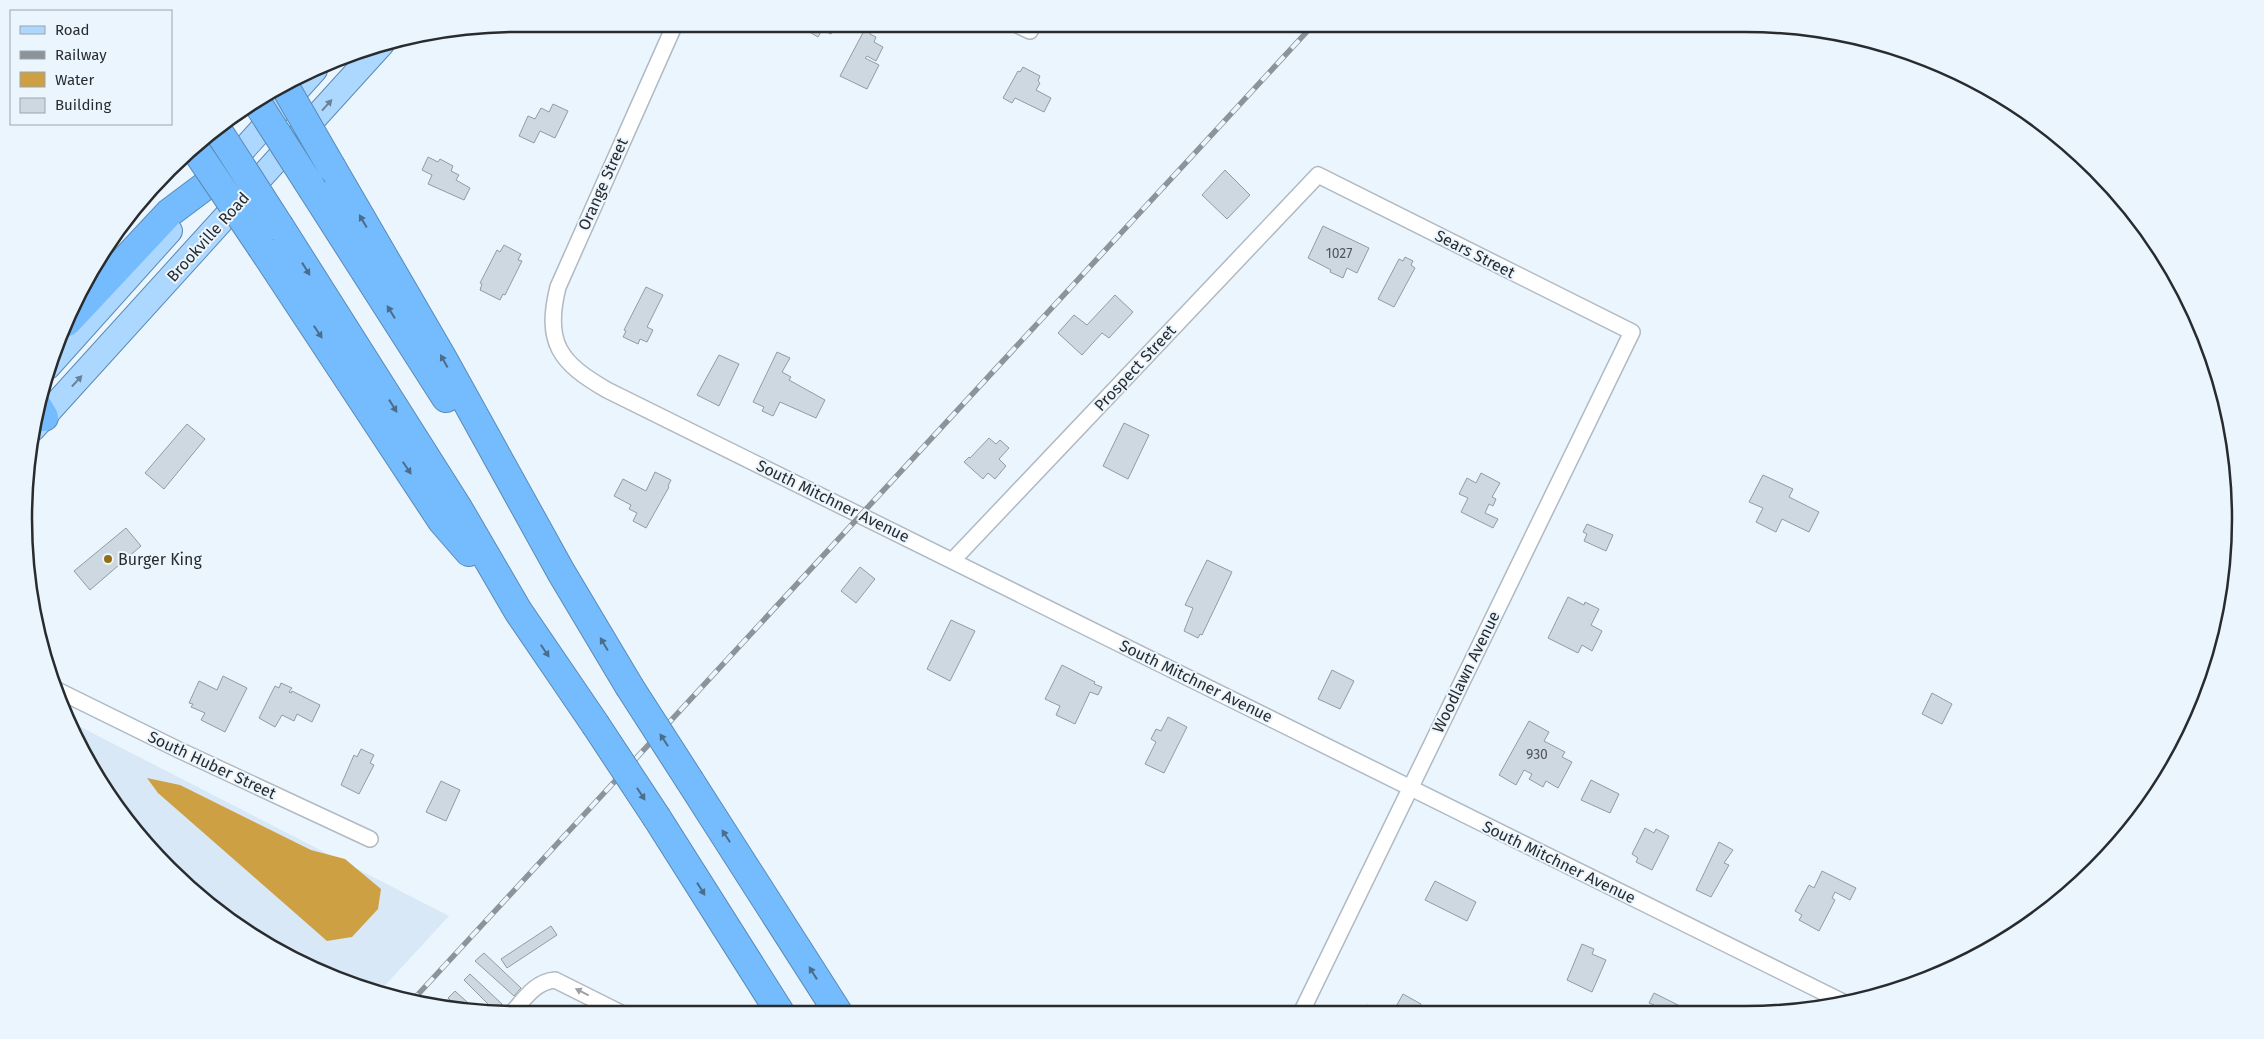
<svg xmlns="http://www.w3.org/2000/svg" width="2264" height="1039" font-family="'Fira Sans',sans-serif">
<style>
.built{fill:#d8e8f6}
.water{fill:#cea044}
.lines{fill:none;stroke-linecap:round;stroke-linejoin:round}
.stream{stroke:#cea044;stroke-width:5}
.building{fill:#ced8e1;stroke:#929ba3}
.street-casing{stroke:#b1bac2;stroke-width:18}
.primary-casing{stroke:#5a8ab5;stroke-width:26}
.highway-casing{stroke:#5a8ab5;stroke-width:30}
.street{stroke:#fff;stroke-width:15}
.primary{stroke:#acd7fe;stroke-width:24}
.highway{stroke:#74bcfd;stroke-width:28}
.rail-casing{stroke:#8c9399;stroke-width:5.5}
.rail{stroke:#ebf5fe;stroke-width:4;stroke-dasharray:11;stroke-linecap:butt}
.highway-bridge-casing{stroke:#5a8ab5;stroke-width:30;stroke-linecap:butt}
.highway-bridge{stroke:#74bcfd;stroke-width:28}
.oneway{fill:#6a8296}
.oneway2{fill:#4b6d8c}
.oneway3{fill:#9fa0a1}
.poi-dot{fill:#946e17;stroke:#ebf5fe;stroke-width:2}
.labels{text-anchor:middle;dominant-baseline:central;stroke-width:4;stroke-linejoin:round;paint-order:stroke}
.number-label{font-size:14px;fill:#52575c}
.street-label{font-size:16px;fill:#292c2f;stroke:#ebf5fe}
.poi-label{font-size:16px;fill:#292c2f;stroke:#ebf5fe;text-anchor:start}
.rim{fill:none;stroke:#292c2f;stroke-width:2.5}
</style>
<rect width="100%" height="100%" fill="#ebf5fe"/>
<path class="built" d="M69 721 449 916 379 992 330 978 271 949 193 892 147 846 90 767Z"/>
<path class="water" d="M147 778 180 785 311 850 345 859 381 889 378 909 352 937 327 941 158 793Z"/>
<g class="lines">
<path class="stream" d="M120 227 143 203 142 201"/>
</g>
<path class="building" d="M810 24H837L831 34 822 30 818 37 806 30Z
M866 27 871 30 870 34 876 37 874 42 883 47 876 61 867 56 865 58 879 65 867 89 840 76Z
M1023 67 1040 76 1038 81 1040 83 1036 90 1051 98 1044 112 1015 98 1012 103 1003 98 1018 71 1020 72Z
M553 104 568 111 555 138 540 131 534 143 519 136 528 116 535 119 541 108 549 112Z
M428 157 438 162 440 159 453 166 451 171 459 175 456 180 470 188 464 200 428 184 432 175 422 170Z
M1225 170 1250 195 1227 219 1202 195Z
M1323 226 1369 248 1357 273 1347 268 1343 278 1330 272 1331 270 1308 258Z
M504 245 521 254 518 260 522 261 505 295 503 294 500 300 480 290 482 284 480 283 497 250 500 252Z
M1405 257 1413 261 1411 265 1415 268 1394 307 1378 299 1399 259 1403 261Z
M646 287 663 295 647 327 653 330 647 342 640 339 638 344 623 337 626 331 624 330Z
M1115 295 1133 312 1109 338 1102 333 1082 355 1058 333 1074 315 1087 325Z
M777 352 790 358 782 372 791 377 789 380 825 400 816 418 780 402 773 416 762 411 764 407 753 402Z
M719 355 739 364 719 406 697 395Z
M1124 423 1149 435 1128 479 1103 466Z
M187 424 205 439 164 489 145 473Z
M989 438 996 444 1000 440 1009 448 999 459 1006 466 995 479 988 473 983 479 964 462 969 457 970 458Z
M655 472 671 480 668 486 669 487 646 528 633 521 637 513 629 509 631 505 614 496 623 479 646 491Z
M1481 473 1500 483 1492 497 1496 499 1493 506 1489 504 1485 513 1498 519 1493 528 1461 512 1468 498 1459 494 1467 478 1476 483Z
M1763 475 1793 489 1789 497 1819 512 1809 532 1782 519 1776 532 1756 522 1763 508 1749 502Z
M1587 524 1613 535 1606 551 1584 541 1587 534 1583 532Z
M126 528 141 546 90 590 74 571Z
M1207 560 1232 572 1202 635 1200 634 1198 638 1184 631 1193 608 1185 605Z
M860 567 875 579 856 603 841 591Z
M1568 597 1584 605 1585 602 1599 609 1591 625 1602 631 1592 651 1582 645 1578 653 1548 638Z
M951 620 975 631 950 681 927 669Z
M1062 665 1095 682 1094 684 1102 687 1098 695 1090 692 1075 724 1056 715 1060 706 1045 699Z
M1332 670 1354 681 1340 709 1318 699Z
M223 676 247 688 225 732 201 720 205 713 191 707 193 704 189 703 199 681 217 690Z
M281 683 292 688 289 692 291 693 292 691 320 705 312 722 297 714 294 721 282 715 275 727 259 718 275 686 279 688Z
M1932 693 1952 704 1942 724 1922 714Z
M1168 717 1187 727 1164 773 1145 764 1156 742 1151 739 1156 729 1161 731Z
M1529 721 1549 732 1544 741 1565 752 1562 757 1572 762 1558 788 1546 781 1543 787 1529 779 1532 774 1524 770 1516 785 1499 775Z
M361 749 374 755 370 763 374 765 359 794 341 785 354 755 357 757Z
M1591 780 1619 794 1610 813 1581 800Z
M441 781 460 790 446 821 426 812Z
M1645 828 1654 833 1656 829 1669 836 1652 870 1636 862 1638 858 1632 854Z
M1719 842 1733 850 1724 863 1729 865 1711 897 1696 890Z
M1822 871 1856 888 1850 900 1835 892 1832 898 1835 900 1819 931 1799 920 1802 915 1795 911 1809 885 1814 888Z
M1435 881 1476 902 1467 921 1425 900Z
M551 926 557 935 507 968 501 959Z
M1582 944 1594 949 1592 954 1606 960 1592 992 1567 980Z
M484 953 521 988 514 996 475 961Z
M470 974 502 1004 495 1011 464 980Z
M455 991 477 1011 460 1009 448 998Z
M1654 993 1688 1010 1687 1011H1650L1654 1005 1649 1003Z
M1403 994 1421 1004 1417 1012H1393Z
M1367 1005 1373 1008 1374 1006 1385 1012H1363Z
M589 1009 599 1014 598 1015H587Z"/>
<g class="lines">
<defs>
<path id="street" d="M675 24 558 287C544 343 560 363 607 390L1843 1002
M1015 24 1030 31
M953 560 1318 175 1632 332 1301 1013
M55 689 179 750 370 839
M511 1014C524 1000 534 982 555 980L625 1015"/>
<path id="primary" d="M224 171 315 70
M48 367 170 231
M33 429 382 44"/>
<path id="highway" d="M332 168 443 359 561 572 629 686
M313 190 446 398
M280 227 458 508 518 611 595 724
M262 248 442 521 469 552
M67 322 169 213 221 174
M38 407 44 417
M690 781 839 1014
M657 818 781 1014"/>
</defs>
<use href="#street" class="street-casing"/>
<use href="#primary" class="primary-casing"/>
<use href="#highway" class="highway-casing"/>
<use href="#street" class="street"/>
<use href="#primary" class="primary"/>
<use href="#highway" class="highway"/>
<defs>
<path id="rail" d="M411 1002 1314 24"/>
</defs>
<use href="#rail" class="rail-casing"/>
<use href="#rail" class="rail"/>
<defs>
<path id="highway-bridge" d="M284 85 332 168
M256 101 313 190
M217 129 280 227
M193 146 262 248
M629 686 690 781
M595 724 657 818"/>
</defs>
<use href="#highway-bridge" class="highway-bridge-casing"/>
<use href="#highway-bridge" class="highway-bridge"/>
</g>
<defs><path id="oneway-solid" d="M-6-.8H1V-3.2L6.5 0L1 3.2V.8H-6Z" transform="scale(1.25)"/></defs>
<g class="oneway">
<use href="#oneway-solid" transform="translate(327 105) rotate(-48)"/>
<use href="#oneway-solid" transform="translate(77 381) rotate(-47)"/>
</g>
<g class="oneway2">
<use href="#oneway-solid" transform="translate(363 221) rotate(-120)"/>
<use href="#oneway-solid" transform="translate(306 269) rotate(58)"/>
<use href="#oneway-solid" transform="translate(391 312) rotate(-122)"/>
<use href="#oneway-solid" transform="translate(318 332) rotate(56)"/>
<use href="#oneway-solid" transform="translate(444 361) rotate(-119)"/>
<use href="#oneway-solid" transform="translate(393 406) rotate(58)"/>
<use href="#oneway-solid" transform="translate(407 468) rotate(56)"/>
<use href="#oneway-solid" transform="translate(604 644) rotate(-121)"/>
<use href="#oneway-solid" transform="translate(545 651) rotate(56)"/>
<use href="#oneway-solid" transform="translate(664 740) rotate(-123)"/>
<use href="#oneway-solid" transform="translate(641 794) rotate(57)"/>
<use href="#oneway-solid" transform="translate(726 836) rotate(-123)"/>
<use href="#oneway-solid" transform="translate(701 889) rotate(58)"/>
<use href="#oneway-solid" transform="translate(813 973) rotate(-122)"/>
</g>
<use class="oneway3" href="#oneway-solid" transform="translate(582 992) rotate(-153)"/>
<circle class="poi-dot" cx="108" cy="559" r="5"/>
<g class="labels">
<g class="number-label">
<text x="1339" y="253">1027</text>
<text x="1537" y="754">930</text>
</g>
<g class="street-label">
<text transform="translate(603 184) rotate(-66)">Orange Street</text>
<text transform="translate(208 237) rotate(-48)">Brookville Road</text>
<text transform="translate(1475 254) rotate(27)">Sears Street</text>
<text transform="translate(1135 368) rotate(-47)">Prospect Street</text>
<text transform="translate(833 501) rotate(26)">South Mitchner Avenue</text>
<text transform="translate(1466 672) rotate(-64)">Woodlawn Avenue</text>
<text transform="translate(1196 681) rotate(26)">South Mitchner Avenue</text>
<text transform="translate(212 765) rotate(25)">South Huber Street</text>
<text transform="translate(1559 862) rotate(26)">South Mitchner Avenue</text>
</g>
<g class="poi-label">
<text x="118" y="559">Burger King</text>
</g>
</g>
<path d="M0 0H2264V1039H0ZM519 32H1745A487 487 0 0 1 2232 519V519A487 487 0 0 1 1745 1006H519A487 487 0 0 1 32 519V519A487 487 0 0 1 519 32Z" fill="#ebf5fe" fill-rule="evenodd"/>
<path class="rim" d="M519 32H1745A487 487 0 0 1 2232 519V519A487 487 0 0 1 1745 1006H519A487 487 0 0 1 32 519V519A487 487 0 0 1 519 32Z"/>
<rect x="10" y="10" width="162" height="115" fill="#ebf5fe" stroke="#9da5ab"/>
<rect x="20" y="26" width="25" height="8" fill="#acd7fe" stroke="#9da5ab"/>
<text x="55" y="35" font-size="15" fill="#292c2f">Road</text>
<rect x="20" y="51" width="25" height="8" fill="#8c9399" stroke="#9da5ab"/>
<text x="55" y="60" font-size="15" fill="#292c2f">Railway</text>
<rect x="20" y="72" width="25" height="15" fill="#cea044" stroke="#9da5ab"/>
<text x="55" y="85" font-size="15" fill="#292c2f">Water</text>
<rect x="20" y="98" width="25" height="15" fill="#ced8e1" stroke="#9da5ab"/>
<text x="55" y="110" font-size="15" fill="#292c2f">Building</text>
</svg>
